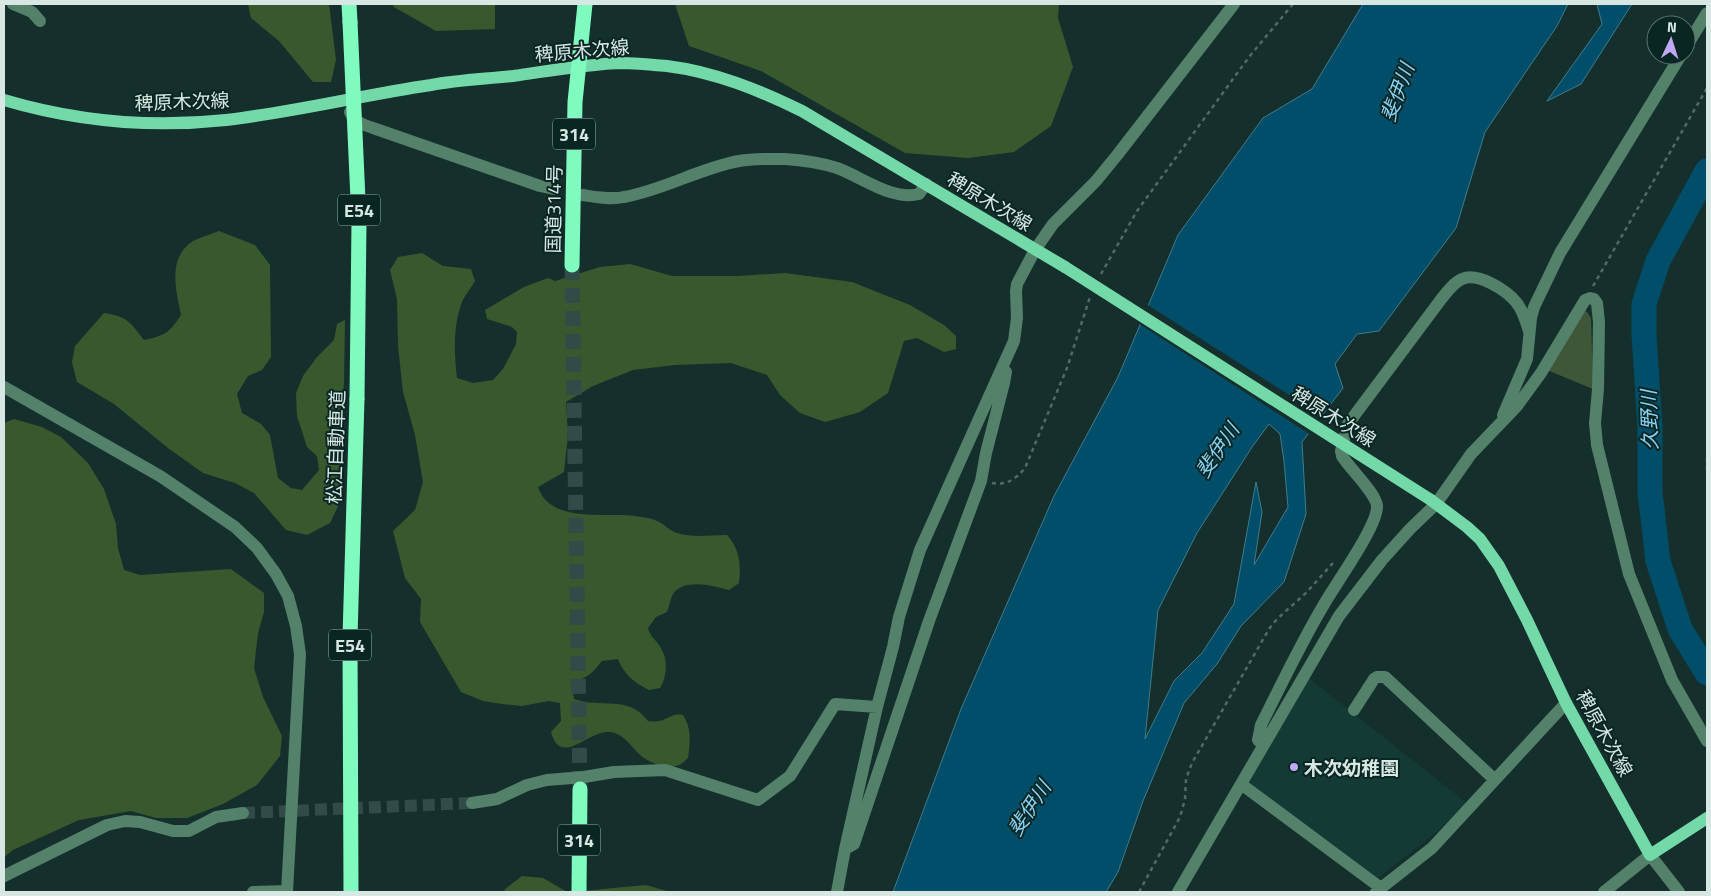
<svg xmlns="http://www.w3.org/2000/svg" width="1711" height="896" font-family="'Titillium Web','Noto Sans JP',sans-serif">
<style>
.built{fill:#133a35}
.green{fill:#405639}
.forest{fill:#38592d}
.water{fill:#004e69;stroke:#407c8e;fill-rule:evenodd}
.pier{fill:#15302c}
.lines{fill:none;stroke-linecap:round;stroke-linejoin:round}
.river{stroke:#004e69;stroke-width:25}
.minor-tunnel{stroke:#324b48;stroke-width:12;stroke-dasharray:12 6;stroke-linecap:butt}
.highway-tunnel{stroke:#324b48;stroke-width:15;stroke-dasharray:15 8;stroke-linecap:butt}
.path{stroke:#526966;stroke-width:2.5;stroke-dasharray:4 4;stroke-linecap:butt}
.minor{stroke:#538169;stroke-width:12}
.major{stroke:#74d9a8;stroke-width:12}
.highway{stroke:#7ffbc0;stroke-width:15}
.major-bridge{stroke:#74d9a8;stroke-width:12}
.highway-bridge{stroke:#7ffbc0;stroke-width:15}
.poi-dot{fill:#c0a8f3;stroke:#0a2623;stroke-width:2}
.labels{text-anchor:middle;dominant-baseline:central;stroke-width:4;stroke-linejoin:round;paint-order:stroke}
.shield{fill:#0a2623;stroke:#9aadaa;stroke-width:1}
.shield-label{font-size:18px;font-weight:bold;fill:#d7e7e4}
.street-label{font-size:19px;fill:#d7e7e4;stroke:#0a2623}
.poi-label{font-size:19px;font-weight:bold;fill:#d7e7e4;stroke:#0a2623;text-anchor:start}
.water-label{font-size:20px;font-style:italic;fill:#89d2f5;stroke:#0a2623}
</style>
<rect width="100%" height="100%" fill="#15302c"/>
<path class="built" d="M1306 676 1467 803 1434 834 1378 878 1252 785 1249 779Z"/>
<path class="green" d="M1584 311 1587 312 1591 318 1593 389 1547 370Z"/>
<path class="forest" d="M248 4H329L336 60 331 82H313L279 41 251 18Z
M393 4H495V29L436 31 394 7Z
M675 4H1059L1058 18 1073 67 1051 126 1014 152 968 158 905 153 761 71 689 46Z
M219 231 255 245 270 265 271 357 262 370 248 376 237 394 242 413 261 424 270 435 278 478 291 488 302 490 319 470 317 456 307 447 297 416 296 393 303 376 317 357 334 340 337 324 345 320 344 382 339 442 342 498 330 523 307 535 286 530 254 493 235 483 203 473 168 448 114 404 77 382 72 362 75 346 104 313C128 317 129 321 144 340 165 336 170 332 181 315 176 290 167 258 193 241 201 237 211 234 219 231Z
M422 253 443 266 471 269 475 281C471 288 465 295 462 302 453 326 454 353 457 378L473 383 493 380 503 369 516 344 517 332 512 327 487 319 485 310 524 287 548 278 555 281 600 267 630 264 672 276H738L785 273 852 282 910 305 944 325 956 336V349L944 352 917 338 904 341 888 393 860 412 825 422 800 413 780 395 767 375 731 363 675 365 633 370 593 386 566 402 568 435 564 472 538 487C550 524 606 512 635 516 642 517 651 518 657 521 664 524 670 531 677 533 693 538 711 535 727 535 740 549 741 565 739 583L729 590C713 586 682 577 672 596 670 601 669 607 667 612L656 617 648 628C650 636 654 638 659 645 668 657 668 675 660 688L649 690C635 683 624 675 618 659L602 661C594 671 588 678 575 681L572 689 574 699C600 709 628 694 648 721 667 724 669 712 683 715 692 729 690 742 688 758 686 760 682 764 679 765 667 770 649 763 639 754 630 745 623 733 609 732 588 730 561 768 551 732L561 721 560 703 549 701 522 706 502 704 483 701 461 692 420 622 421 599 405 578 393 531 415 510 423 482 415 435 403 392 398 346 397 299 390 270 398 257Z
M14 419 42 427 61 437 88 463 104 489 116 524 118 548 124 570 140 575 231 569 264 593V612L258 633 254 668 263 697 282 736 280 756 257 785 223 804 187 818H156L131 811 79 820 13 850 4 857V423Z
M522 876 543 878 567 892H504L505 889Z
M646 885 670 892H571Z"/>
<path class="water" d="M1363 4H1568L1557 26 1485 132 1456 228 1379 331 1357 334 1335 364 1343 388 1302 442 1306 514 1284 582 1241 626 1217 664 1184 703 1143 801 1118 872 1106 892H893L961 709 1054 496 1118 377 1178 235 1263 118 1312 89ZM1269 424 1280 434 1284 461 1288 507 1254 565 1262 512 1256 482 1234 604 1202 653 1174 681 1145 739 1158 610 1197 533 1252 447Z
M1597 4H1632L1581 84 1547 101 1602 24Z"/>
<path class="pier" d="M1146 304 1324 417 1311 435 1138 323Z"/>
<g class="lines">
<path class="river" d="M1707 171 1658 261 1644 304V335L1650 428V492L1658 561 1680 629 1707 673"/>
<path class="minor-tunnel" d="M243 813 472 803"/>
<path class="highway-tunnel" d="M572 265 580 789"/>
<path class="path" d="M1101 274 1137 211 1249 57 1293 4
M1593 286 1707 88
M1707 458V472
M992 483C1006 486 1016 479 1025 468L1067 368 1090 297
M1139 892 1180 817 1185 799 1186 779 1192 763 1269 629 1277 619 1306 593 1333 563"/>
<path class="minor" d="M13 4 32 12 40 21
M1686 47 1707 13
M350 112C354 122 364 125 373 128L540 186 554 189
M582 195C596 197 610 200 624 197 664 190 700 168 739 161 754 158 770 159 785 159 802 160 821 163 837 168 862 177 892 201 919 194L926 184
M4 387 160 476 235 527 257 548 276 574 288 596 296 626 300 654 287 892
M1503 415 1527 359 1531 318 1534 307 1560 253 1681 55
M1354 710 1374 679 1377 677H1385L1494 779
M1263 745 1258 740 1261 725C1281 685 1300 645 1323 606 1334 586 1378 526 1377 506 1376 493 1350 469 1342 456L1341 451 1348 424 1442 298C1448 291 1453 283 1462 279 1478 272 1506 290 1516 302 1523 310 1526 322 1529 331
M472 803 497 799 527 785 547 780 584 777 614 772 665 770 758 800 790 776 835 704 877 707
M845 849 854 844 929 621 981 481 986 453 1004 383 1006 372
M4 876 107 825 125 821 140 822 173 831H189L216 817 243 813
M1381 888 1241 784 1339 616 1382 560 1410 529 1436 504 1471 454 1517 406 1541 373 1585 300 1590 298 1594 299 1597 303 1599 322 1598 389 1595 423 1597 445 1629 574 1672 680 1707 741
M253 892 287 891
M837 892 845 849 877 707 893 647 899 617 920 550 1014 341 1017 318 1016 291 1017 284 1035 250 1053 224 1096 181 1118 154 1234 4
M1178 892 1241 784
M1376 892 1432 848 1566 703
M1604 892 1650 855 1679 892"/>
<path class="major" d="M4 100C75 121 152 128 226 120 295 112 363 95 431 85 458 80 486 79 513 76 549 71 586 64 622 63 637 63 652 65 667 66 715 72 759 90 802 111L1065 267
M1431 500 1467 527 1480 539 1499 566 1527 620 1566 703 1650 855 1707 818"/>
<path class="highway" d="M349 4 350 22
M572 265 575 102 585 4
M351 892 350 637 357 399
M579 892 580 789"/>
<path class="major-bridge" d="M1065 267 1431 500"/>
<path class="highway-bridge" d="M350 22 359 222 357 399"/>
</g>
<circle class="poi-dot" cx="1294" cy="767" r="5"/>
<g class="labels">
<g class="shield">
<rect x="553" y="118.5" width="42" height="31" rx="4"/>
<rect x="338" y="194.5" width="42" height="31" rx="4"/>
<rect x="329" y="629.5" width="42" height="31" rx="4"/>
<rect x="558" y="824.5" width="42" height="31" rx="4"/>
</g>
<g class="shield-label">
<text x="574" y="134">314</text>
<text x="359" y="210">E54</text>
<text x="350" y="645">E54</text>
<text x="579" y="840">314</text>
</g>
<g class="street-label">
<text transform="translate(582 50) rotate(-5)">稗原木次線</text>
<text transform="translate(182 101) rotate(-2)">稗原木次線</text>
<text transform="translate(990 201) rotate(31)">稗原木次線</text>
<text transform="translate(553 209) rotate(-89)">国道314号</text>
<text transform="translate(1334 416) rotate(32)">稗原木次線</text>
<text transform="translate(335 447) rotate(-88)">松江自動車道</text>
<text transform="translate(1605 733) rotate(61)">稗原木次線</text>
</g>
<g class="poi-label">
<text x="1304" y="767">木次幼稚園</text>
</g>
<g class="water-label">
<text transform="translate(1397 92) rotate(-70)">斐伊川</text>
<text transform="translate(1649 420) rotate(-92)">久野川</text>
<text transform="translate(1217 450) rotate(-56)">斐伊川</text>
<text transform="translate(1029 808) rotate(-57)">斐伊川</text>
</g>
</g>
<rect width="1711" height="896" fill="none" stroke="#d7e7e4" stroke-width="10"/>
<g transform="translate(1671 40) rotate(4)"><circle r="24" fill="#0a2623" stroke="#5c7370"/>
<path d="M0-4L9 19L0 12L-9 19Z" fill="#c0a8f3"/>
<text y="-8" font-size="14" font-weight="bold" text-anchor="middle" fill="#d7e7e4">N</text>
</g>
</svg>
